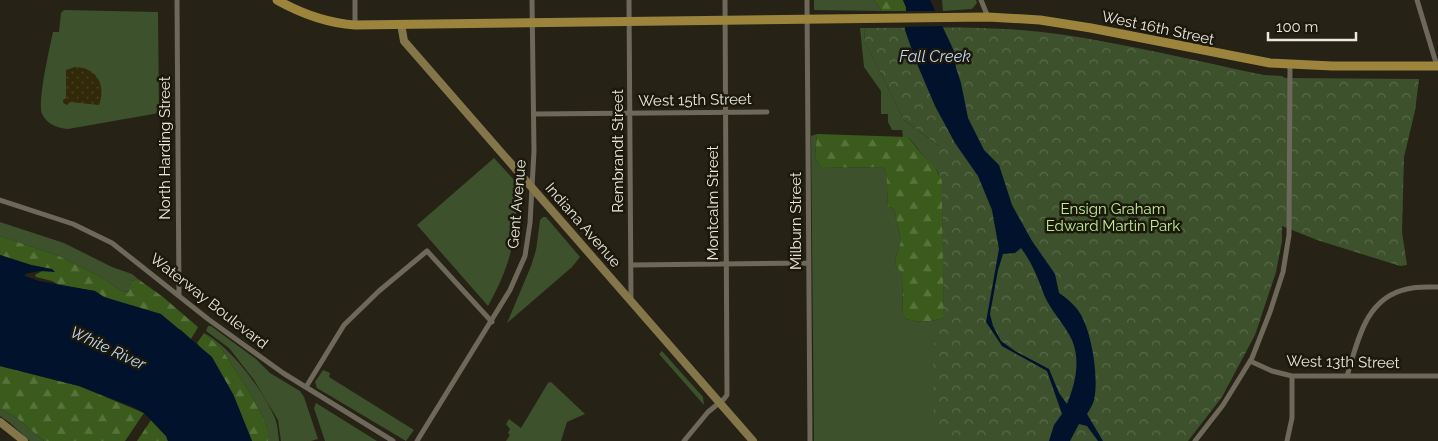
<svg xmlns="http://www.w3.org/2000/svg" width="1438" height="441" font-family="Raleway,sans-serif">
<style>
.green{fill:#3d512d}
.forest{fill:url(#forest-firs)}
.sand{fill:url(#sand-dots)}
.park{fill:url(#park-crowns)}
.water{fill:#00122c;fill-rule:evenodd}
.pier{fill:#262215}
.lines{fill:none;stroke-linecap:round;stroke-linejoin:round}
.street{stroke:#6d6859;stroke-width:5}
.secondary{stroke:#84764a;stroke-width:8}
.primary{stroke:#9c843c;stroke-width:9}
.labels{text-anchor:middle;dominant-baseline:central;stroke-width:5;stroke-linejoin:round;paint-order:stroke}
.street-label{font-size:15px;fill:#eae8df;stroke:#1c190c}
.park-label{font-size:15px;fill:#bdf095;stroke:#1c190c}
.water-label{font-size:16px;font-style:italic;fill:#bed7f6;stroke:#1c190c}
</style>
<defs>
<pattern id="forest-firs" width="22" height="20" patternUnits="userSpaceOnUse" patternTransform="scale(1.25)"><rect width="22" height="20" fill="#3a5b1b"/><path d="M5 1l3.5 6h-7zM16 11l3.5 6h-7z" fill="#57733c"/></pattern>
<pattern id="sand-dots" width="8" height="8" patternUnits="userSpaceOnUse" patternTransform="scale(1.25)"><rect width="8" height="8" fill="#312908"/><path d="M2 2h.1M6 6h.1" fill="none" stroke="#453e20" stroke-width="1.8" stroke-linecap="round"/></pattern>
<pattern id="park-crowns" width="20" height="18" patternUnits="userSpaceOnUse" patternTransform="scale(1.25)"><rect width="20" height="18" fill="#3d512d"/><path d="M2 6a3 3 0 1 1 6 0M12 15a3 3 0 1 1 6 0" fill="none" stroke="#596a4b"/></pattern>
</defs>
<rect width="100%" height="100%" fill="#262215"/>
<path class="green" d="M814 0H874L882 11 814 10Z
M942 0H976L977 3 972 9 943 11Z
M64 10 158 12 159 113 68 129C57 128 47 124 42 114 37 103 50 46 53 32H59L61 13Z
M860 28H864L865 42 904 120 939 146 958 163 960 173 972 187 975 197V265L972 292 966 315V335L955 364 958 423 964 441H814L811 136 817 134 815 158 821 168 883 167 886 172 888 206 894 209 901 241 895 260 896 266 902 274 903 317C916 324 930 322 944 318L942 180C937 168 932 166 924 157 919 150 914 143 908 137H903L902 130H892L888 122V114H881V91L864 67Z
M494 158 517 183C517 234 513 261 488 306L417 225Z
M543 217H546L580 257 572 267 507 323 531 266 536 250 540 220Z
M0 222 64 243 112 267 132 274 138 279 131 281 130 292 121 291 103 278 59 256 0 236Z
M208 326H211L256 359 270 373 300 391 304 397 318 439 311 441H281L278 420 254 380 229 348 206 331Z
M204 333C231 347 263 390 275 418 278 426 278 433 279 441H268V430L264 419 252 396 221 348Z
M662 351 703 397 704 405 659 354Z
M323 370 330 373 329 377 414 430 406 441 317 388 315 382Z
M551 382 585 414 567 422 561 441H506L510 435 508 433 510 429 506 424 509 419 521 428 548 383Z
M316 403 377 441H325L314 408Z
M0 409 17 418 44 441H30L9 422 0 416Z"/>
<path class="forest" d="M874 0H903L906 7V11H882Z
M817 134 908 137 925 158 934 166 942 180 944 318C930 322 916 324 903 317L902 274 896 266 895 260 901 241 894 209 888 206 886 172 883 167 821 168 815 158Z
M0 236 59 256 103 278 121 291 129 292 131 281 138 279 163 297 198 327 191 339 181 330 131 306 104 297 95 291 59 285 52 281 36 277 35 275 42 271H54L51 269 31 265 0 255Z
M204 333 221 348 252 396 264 419 268 430V441H252L233 394 197 343Z
M0 366 79 386 144 413 125 441H44L17 418 0 409Z
M151 420 166 436 168 441H137Z"/>
<path class="sand" d="M75 67C96 67 107 85 99 105L70 102 67 105 63 103V100L66 98V70Z"/>
<path class="park" d="M864 28C929 28 994 25 1058 34 1128 44 1196 61 1264 75L1282 76 1285 78 1419 79 1415 111 1404 157 1402 232 1407 265 1400 266 1317 240 1282 226V241L1276 272 1255 335 1222 397 1188 441H940L934 426 933 347 944 318 942 180 939 174V146L904 120 865 42Z"/>
<path class="water" d="M903 0H930L954 51 956 68 961 83 968 118 984 150 999 165 1012 205 1032 241 1055 274 1059 293C1068 299 1076 306 1081 315 1092 334 1099 379 1094 400 1093 404 1090 409 1087 414L1103 441H1098L1087 426 1079 424 1070 441H1049L1054 425 1062 414 1047 371 1002 346 986 322 999 249 992 210 978 176 955 143 935 106 915 59 905 30 906 7ZM1021 248C1033 264 1038 279 1045 297 1052 312 1065 325 1072 340 1081 361 1075 385 1067 404L1059 393 1049 369 1015 351 1001 341 993 326 990 314 998 270 1003 254 1015 253Z
M0 255 31 265 52 269 55 272 39 271 25 274V276L39 281 95 291 104 297 161 314 212 357 233 394 252 441H168L166 436 144 413 133 407 79 386 0 366Z"/>
<path class="pier" d="M903 11H937L944 26 903 27Z"/>
<g class="lines">
<path class="street" d="M177 0 179 296
M355 0V25
M629 0 631 301
M807 0 810 441
M981 0 988 17
M1417 0 1437 66
M534 114 767 112
M0 200 73 224 112 243 208 319 283 373 393 441
M631 265 808 263
M1250 361 1272 371 1292 376H1438
M1347 376C1358 341 1365 298 1407 289 1417 286 1428 287 1438 287
M306 387 344 325 379 291 427 251 492 322
M417 441 510 290 525 256 530 223 534 151 532 0
M684 441 708 412 724 399 727 395 725 0
M1195 441 1223 405 1252 358 1270 312 1283 272 1289 235 1290 65
M1287 441 1292 418V376"/>
<path class="secondary" d="M401 24 404 41 753 441
M0 422 24 441"/>
<path class="primary" d="M277 0C302 14 327 23 355 25L988 17 1040 20 1091 28 1270 63 1332 66H1438"/>
</g>
<g class="labels">
<g class="street-label">
<text transform="translate(1158 28) rotate(12)">West 16th Street</text>
<text transform="translate(695 100) rotate(-1)">West 15th Street</text>
<text transform="translate(165 148) rotate(-90)">North Harding Street</text>
<text transform="translate(618 151) rotate(-90)">Rembrandt Street</text>
<text transform="translate(713 203) rotate(-90)">Montcalm Street</text>
<text transform="translate(517 204) rotate(-85)">Gent Avenue</text>
<text transform="translate(796 221) rotate(-90)">Milburn Street</text>
<text transform="translate(583 225) rotate(49)">Indiana Avenue</text>
<text transform="translate(209 301) rotate(38)">Waterway Boulevard</text>
<text transform="translate(1343 362) rotate(1)">West 13th Street</text>
</g>
<g class="park-label">
<text x="1113" y="209">Ensign Graham<tspan x="1113" dy="17">Edward Martin Park</tspan></text>
</g>
<g class="water-label">
<text x="935" y="56">Fall Creek</text>
<text transform="translate(108 348) rotate(25)">White River</text>
</g>
</g>
<path d="M1268 32v8h88v-8" fill="none" stroke="#eae8df" stroke-width="2.5"/>
<text x="1276" y="32" font-size="15" fill="#eae8df" stroke="#1c190c" stroke-width="4" paint-order="stroke">100 m</text>
</svg>
